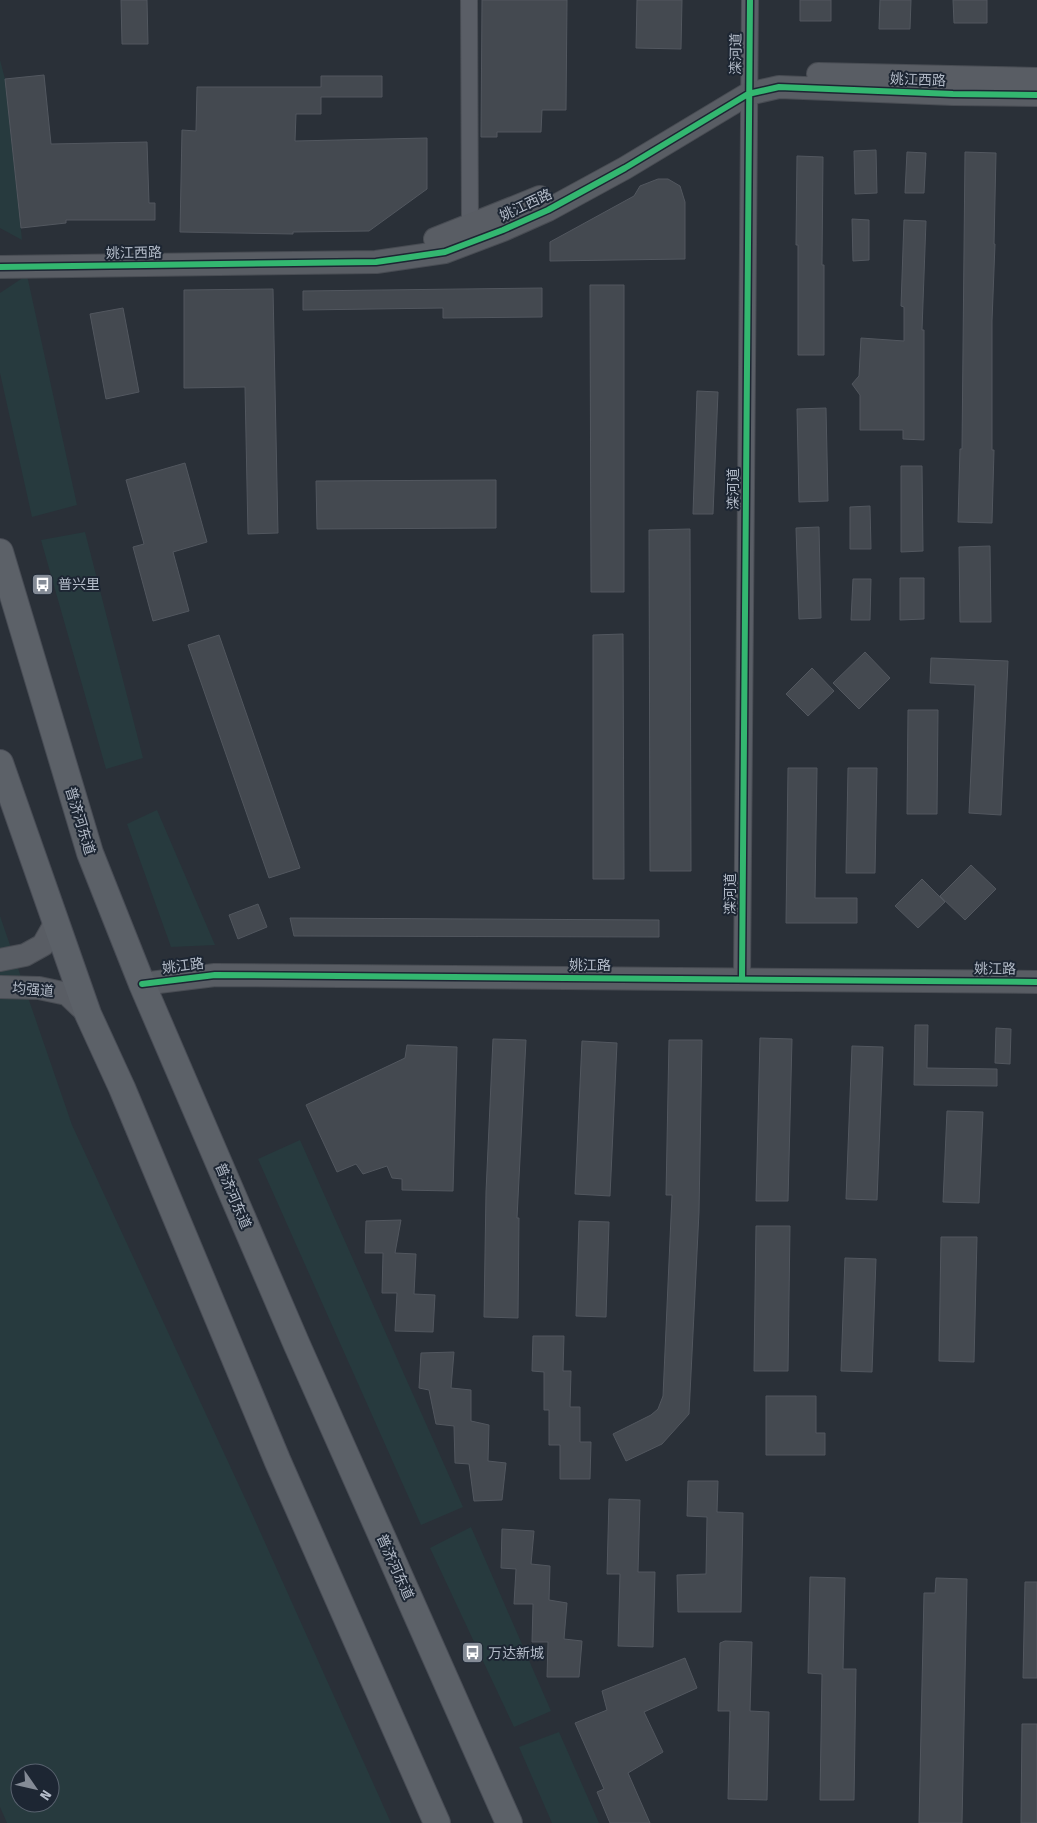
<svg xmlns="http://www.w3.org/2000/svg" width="1037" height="1823" font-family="'Fira Sans Condensed','Noto Sans SC',sans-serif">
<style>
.green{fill:#273a3e;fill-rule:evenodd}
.building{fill:#444950;stroke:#52575f}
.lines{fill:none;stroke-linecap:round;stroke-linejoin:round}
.street-casing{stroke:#484c53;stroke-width:18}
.secondary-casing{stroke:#484c53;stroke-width:24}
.primary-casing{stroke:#484c55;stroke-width:28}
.street{stroke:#5a5e66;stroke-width:16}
.secondary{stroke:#595d64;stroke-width:22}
.primary{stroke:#5c6168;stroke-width:26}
.cycleway-casing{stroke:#1d2633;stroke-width:9}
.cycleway{stroke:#33b770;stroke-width:6}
.labels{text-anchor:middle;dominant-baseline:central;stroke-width:4;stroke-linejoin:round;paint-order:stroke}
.street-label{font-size:14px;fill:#b4bcc9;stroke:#1d2633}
.poi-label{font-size:14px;fill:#b4bcc9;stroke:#1d2633;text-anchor:start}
</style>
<rect width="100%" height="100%" fill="#2a3038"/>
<path class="green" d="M0 60 5 79 22 240 0 228Z
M27 275 77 505 32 517 0 373V293Z
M85 532 143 758 106 769 41 540Z
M157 810 215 945 171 947 127 824Z
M0 916 72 1125 249 1507 391 1823H7L0 1807ZM20 1773H50V1803H20Z
M300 1140 463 1507 421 1525 258 1159Z
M471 1527 551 1711 514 1727 430 1548Z
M559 1732 599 1823H552L519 1747Z"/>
<path class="building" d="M121 0H147L148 44H122Z
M482 0H567L566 110H542L541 132H497V137H481Z
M637 0H682L681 49 636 48Z
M800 0H831V21H800Z
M880 0H911L910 29H879Z
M953 0H987V23H954Z
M44 75 51 144 147 142 149 203H155V220H66V223L21 228 5 79Z
M321 76H382V97H321V114H296L295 141 427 138V189L369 231 293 232V234L180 232 182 130 196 131 197 87H321Z
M876 150 877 193 855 194 854 151Z
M907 152 926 153 924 193H905Z
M965 152 996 153 994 244H995L992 321V450H994L992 523 958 522 960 449H962Z
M797 156 823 157 822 265H824V355H798V245H796Z
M658 179H668L680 186 685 202V259L550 261V242L634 196 640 186Z
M852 219 869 220V260L853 261Z
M904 220 926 221 922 330H924V440L903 439V430H860V395L852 384 859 376 861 338 904 341V307L901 306Z
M590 285H624V592H591Z
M542 288V317L443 318V308L303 310V291Z
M273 289 278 533 248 534 245 387 184 388V290Z
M123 308 139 392 106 399 90 314Z
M697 391 718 392 713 514H693Z
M826 408 828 501 799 502 797 409Z
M185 463 207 542 173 552 189 611 153 621 133 547 144 544 126 480Z
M901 466H922L923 551 901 552Z
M496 480V528L317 529 316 481Z
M870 506 871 549H850V507Z
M819 527 821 618 799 619 796 528Z
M690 529 691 871H650L649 530Z
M990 546 991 622H960L959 547Z
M900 578H924V619L900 620Z
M853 579H871L870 620H851Z
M623 634 624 879H593V635Z
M219 635 300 868 269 878 188 645Z
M865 652 890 678 859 709 833 683Z
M931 658 1008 661 1001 815 969 813 975 685 930 683Z
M812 668 834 691 808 716 786 694Z
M908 710H938L937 814H907Z
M788 768H817L815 898H857V923H786Z
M848 768H877L875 873H846Z
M971 865 996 889 965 920 940 896Z
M922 879 945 902 918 928 895 906Z
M258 904 267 927 238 939 229 915Z
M290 918 659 920V937L294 936Z
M915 1025H928L927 1068 997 1069V1086L914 1085Z
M996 1028 1011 1029 1010 1064 995 1063Z
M760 1038 792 1039 788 1201H756Z
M493 1039 526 1040 517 1218H519L518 1318 484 1317 486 1192Z
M669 1040H702L699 1212 689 1414 662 1444 626 1461 613 1434 651 1415 658 1409 663 1396 672 1195H666Z
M582 1041 617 1043 610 1196 575 1194Z
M407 1045 457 1047 453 1191 402 1190V1179L392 1178 387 1166 363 1174 356 1164 337 1172 306 1105 405 1058Z
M852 1046 883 1047 877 1200 846 1199Z
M947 1111 983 1112 979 1203 943 1202Z
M401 1220 395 1253 416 1254 414 1294 435 1295 433 1332 395 1331 397 1293H382L383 1253H365L366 1221Z
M579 1221 609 1222 606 1317 576 1316Z
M756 1226H790L788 1371H754Z
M941 1237H977L974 1362 939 1361Z
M845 1258 876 1259 872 1372 841 1371Z
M533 1336H564L563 1371H571L570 1407H580V1442H591L590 1479H560V1445H549V1410H544V1372L532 1371Z
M454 1352 451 1388 471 1390V1421L489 1425 488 1461 506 1463 502 1500 474 1501 469 1464 455 1463 454 1426 436 1424 429 1390 419 1388 421 1353Z
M766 1396H816V1433H825V1455H766Z
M688 1481H718L717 1512 743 1513 741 1612H678L677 1575 706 1574 707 1517 687 1516Z
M609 1499 640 1500 638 1572H655L653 1647 618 1646 620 1574H607Z
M502 1529 534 1531 531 1564 550 1566 549 1600 567 1603 564 1639 582 1641 579 1677H547L548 1642H532L533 1604H514L516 1569 501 1568Z
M810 1577 845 1578 843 1669H856L854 1800H820L822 1674 808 1673Z
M936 1578 967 1579 962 1823H919L924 1593H935Z
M1025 1582H1037V1678H1023Z
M725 1641 752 1642 750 1711 769 1712 767 1800 728 1799 730 1711H718L720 1643Z
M685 1658 697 1688 644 1712 663 1752 628 1773 650 1823H610L597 1792 604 1789 575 1723 607 1710 602 1691Z
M1022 1724H1037V1823H1021Z"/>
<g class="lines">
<defs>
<path id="street" d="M469 0 470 226
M742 979 750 0"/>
<path id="secondary" d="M818 74 1037 79
M435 239 540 197
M0 267 376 262 445 252 503 230 548 210 625 168 748 94 779 87 953 94 1037 95
M0 960 25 955 43 945 56 922
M142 984 215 975 1037 982
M0 987 39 988 67 994 88 1014"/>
<path id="primary" d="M0 552 90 853 142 984 297 1345 509 1823
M0 763 88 1014 122 1088 278 1462 437 1823"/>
</defs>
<use href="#street" class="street-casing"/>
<use href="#secondary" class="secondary-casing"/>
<use href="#primary" class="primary-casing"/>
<use href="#street" class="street"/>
<use href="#secondary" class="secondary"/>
<use href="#primary" class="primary"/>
<defs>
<path id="cycleway" d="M0 267 376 262 445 252 503 230 548 210 625 168 748 94 779 87 953 94 1037 95
M742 979 750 0
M142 984 215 975 1037 982"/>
</defs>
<use href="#cycleway" class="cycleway-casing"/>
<use href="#cycleway" class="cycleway"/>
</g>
<defs>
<symbol id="bus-square" viewBox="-11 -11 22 22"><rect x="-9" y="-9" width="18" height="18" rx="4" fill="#848b96" stroke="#1d2633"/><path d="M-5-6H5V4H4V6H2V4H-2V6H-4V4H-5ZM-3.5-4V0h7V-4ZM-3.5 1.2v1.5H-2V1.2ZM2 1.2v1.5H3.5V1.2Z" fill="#fff"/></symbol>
</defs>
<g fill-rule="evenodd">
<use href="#bus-square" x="30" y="572" width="25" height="25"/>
<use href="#bus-square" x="460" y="1640" width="25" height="25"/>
</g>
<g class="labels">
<g class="street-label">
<text transform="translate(736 54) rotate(-89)">滦河道</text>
<text transform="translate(918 80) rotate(2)">姚江西路</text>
<text transform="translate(526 205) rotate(-25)">姚江西路</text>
<text transform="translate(134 253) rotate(-1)">姚江西路</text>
<text transform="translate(733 489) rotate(-90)">滦河道</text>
<text transform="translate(80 821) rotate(73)">普济河东道</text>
<text transform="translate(730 894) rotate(-90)">滦河道</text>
<text x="590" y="965">姚江路</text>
<text transform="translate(183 966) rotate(-7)">姚江路</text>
<text transform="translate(995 969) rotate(1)">姚江路</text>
<text transform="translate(33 990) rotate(5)">均强道</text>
<text transform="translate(233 1196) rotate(67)">普济河东道</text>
<text transform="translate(395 1567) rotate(66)">普济河东道</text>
</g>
<g class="poi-label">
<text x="58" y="584">普兴里</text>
<text x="488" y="1653">万达新城</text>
</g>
</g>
<g transform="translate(35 1788) rotate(124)"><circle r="24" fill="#1d2633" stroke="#59626f"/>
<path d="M0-4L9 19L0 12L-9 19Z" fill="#848b96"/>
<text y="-8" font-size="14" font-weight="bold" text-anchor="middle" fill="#b4bcc9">N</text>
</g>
</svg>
